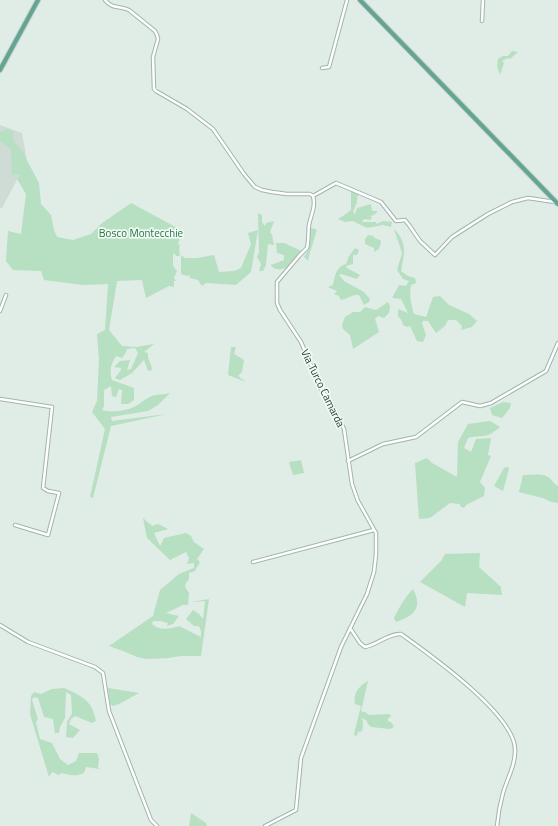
<svg xmlns="http://www.w3.org/2000/svg" width="558" height="826" font-family="'Titillium Web',sans-serif">
<style>
.built{fill:#cedcd5}
.green{fill:#b7dfc1}
.lines{fill:none;stroke-linecap:round;stroke-linejoin:round}
.minor-casing{stroke:#a2b4ad;stroke-width:4.5}
.major-casing{stroke:#c0c9c6;stroke-width:6}
.minor{stroke:#fff;stroke-width:2.5}
.major{stroke:#61a592;stroke-width:4}
.labels{text-anchor:middle;dominant-baseline:central;stroke-width:3.5;stroke-linejoin:round;paint-order:stroke}
.park-label{font-size:11px;fill:#277745;stroke:#f0f8f4}
.street-label{font-size:11px;fill:#1f3d35;stroke:#f0f8f4}
</style>
<rect width="100%" height="100%" fill="#e0ece6"/>
<path class="built" d="M0 125 22 133 27 161 2 208H0Z"/>
<path class="green" d="M512 51 518 52 510 59 508 58 502 61 504 63 500 75 497 66 498 59 503 56H508Z
M8 129 13 132V141L21 149 39 183 41 204 51 215 54 230 57 237 73 240 91 234 101 224 131 203 181 230 178 245 180 244 179 250 180 254 179 256H176L175 254H173V266L177 271 174 278 176 281H174V287L169 286 146 298 142 280 117 281 109 330 122 346 136 347 154 344 144 352 148 353C147 360 152 363 152 370L148 371 144 360 132 373 120 380 115 378 121 370V368L114 367 120 361 130 360 127 370 131 369 138 353 135 348 127 349 125 354 122 358 116 356C111 364 109 370 112 380L134 388V400L128 404H121L122 390 119 389 116 397 112 396 111 386 104 390V406L102 410C111 413 127 411 136 406 141 403 146 398 152 396 157 394 164 395 170 393L158 405 148 411 111 417 112 421 167 414 111 426 93 498 90 497 105 429 92 412 97 401 99 359 97 334 105 330 108 284 83 285 44 280 41 271 13 270 6 261 8 231 21 234 26 194 17 179 20 175 15 174 12 176 11 149 0 141V131L2 132Z
M351 191 358 193 357 202 353 212 355 214 357 208 371 204 372 211H378L374 215 370 216 372 217 370 220 364 219 362 222H376V224L384 221 392 222 391 227 383 225 367 228 353 221 345 222 338 219 343 216 351 210Z
M258 213 262 215V222L265 226 266 223 274 221 270 232 272 235 274 245 268 244 266 265 263 271H259L261 264 257 257 259 252Z
M311 228 317 230 310 252 308 261 304 257 309 249Z
M394 229C408 243 404 254 401 271L408 276 415 278 416 283 411 285C409 295 411 305 414 314L426 317 433 297 440 296 449 305 469 314 477 321 472 327 461 330 462 326 456 320H448L445 326 436 333 428 321H423L422 323 426 335 423 342 417 341 410 326 407 327 403 325 401 319 398 317V309L408 313 401 299 392 298 399 285 406 286 409 281 403 279 397 270 402 253Z
M258 230 251 272 236 285 206 283 202 286 198 280 190 278 189 275 187 276 181 274V255L185 258H197L214 255 219 272 234 271 241 268 251 244 248 233Z
M368 235 374 236V238L380 240 381 242 379 249 374 252V248L365 244V239Z
M276 243H284L302 251C295 259 284 277 271 266V265L284 260V255L277 253Z
M355 248 359 250 357 255H353V264L346 266 347 268 360 275 357 279 341 274 339 275 344 281 364 292 370 299 369 302 364 305 359 295C352 294 348 299 341 300L339 296 334 294 337 291 328 287 333 285C335 275 336 267 346 264L349 256Z
M388 302 390 306 389 313 384 318 378 316 375 319 379 332 353 349 350 335 343 329 342 325 345 317 353 312H360L365 307 376 310Z
M231 347H236L234 354 244 360 242 372 238 376 246 382 228 375Z
M503 402 511 403 510 408 502 418 492 415 490 408Z
M490 421 500 427C485 440 484 434 468 438L464 448 471 452 476 439 491 438 488 455 491 456 480 482 485 488 484 496 466 505 464 508 460 506V504L450 503 430 518 419 519 415 463 427 458 432 463 457 477 458 442 468 424Z
M301 460 304 473 293 475 289 462Z
M508 467 509 469 503 491 494 486 504 468Z
M523 475C530 475 542 473 548 477 552 479 553 484 558 486V503L551 502 543 498 519 492Z
M143 518 152 526 158 524 168 529 154 533 160 546 164 538 186 533 191 536 194 542 204 549 197 559 200 562 195 571 189 573V579L186 583 185 587 189 593 188 605H183L166 613 179 616 173 624 167 626 168 623 161 621H153L152 624C159 631 170 629 179 626L201 637V631L199 626H194L186 619 193 610 199 614 203 619 205 601 191 602 209 599 201 656H181L168 658 146 659 137 657 123 651 109 646 153 616 160 590 179 574 194 568V563L187 564 189 558 186 552 170 560 147 538Z
M480 553 479 567 501 587 502 595 467 593 465 607 420 582 441 561 445 554Z
M413 589C423 608 414 616 396 622L394 618C400 606 405 597 413 589Z
M368 681 361 711 367 713 368 715 390 714 391 717 388 718V721L391 722 394 727 390 729 371 727 368 724 366 720 361 718 363 721V726L362 731 358 732 356 737 354 734 361 706 355 704C353 693 359 686 368 681Z
M64 688C82 696 92 700 96 721L92 723 75 716 71 719 69 724 80 730 73 738 66 737 67 722 72 714 71 695 66 692 65 718 60 727 59 733H55L53 719 44 717 38 698 34 697 32 700 38 719 36 722 40 739 52 743 60 759 68 765 76 761 79 753H97L99 759 98 767 100 769 86 767 84 773C76 777 70 775 61 773L59 775 52 772 49 777 30 714 31 696 34 692 41 694 52 689Z
M108 688 139 693 119 704 113 706 110 704Z
M191 813 206 823 207 826H189Z"/>
<g class="lines">
<defs>
<path id="minor" d="M105 0C113 10 119 5 129 10L155 31 157 35 158 39 153 57 154 89 156 91 187 109 213 129 244 174 255 187 262 190 272 192 287 194H310L313 196C316 207 311 214 309 225 308 232 309 240 307 248L299 256 277 282V303L280 310 301 342 321 389 330 401 344 429 352 484 358 501 376 533V554L374 572 367 594 341 647 301 758 296 810 265 826
M482 21 483 0
M322 68 329 67 347 0
M313 196 336 183 381 202 396 221 405 220 409 225 420 241 435 255 452 237 488 214 512 202 528 198 555 202
M0 311 6 295
M0 399 52 407 43 488 48 491 59 493 48 535 15 525
M348 461 383 444 416 437 462 402 480 406 491 403 546 371 558 343
M253 562 374 530
M0 625 28 642 95 667 103 673 109 711 151 820 157 826
M350 628 360 643 365 647C377 645 389 633 401 634 429 654 514 714 515 749 516 764 507 779 503 793 500 804 498 815 497 826"/>
<path id="major" d="M360 0 558 204
M0 70 38 0"/>
</defs>
<use href="#minor" class="minor-casing"/>
<use href="#major" class="major-casing"/>
<use href="#minor" class="minor"/>
<use href="#major" class="major"/>
</g>
<g class="labels">
<g class="park-label">
<text x="141" y="233">Bosco Montecchie</text>
</g>
<g class="street-label">
<text transform="translate(323 388) rotate(64)">Via Turco Camarda</text>
</g>
</g>
</svg>
